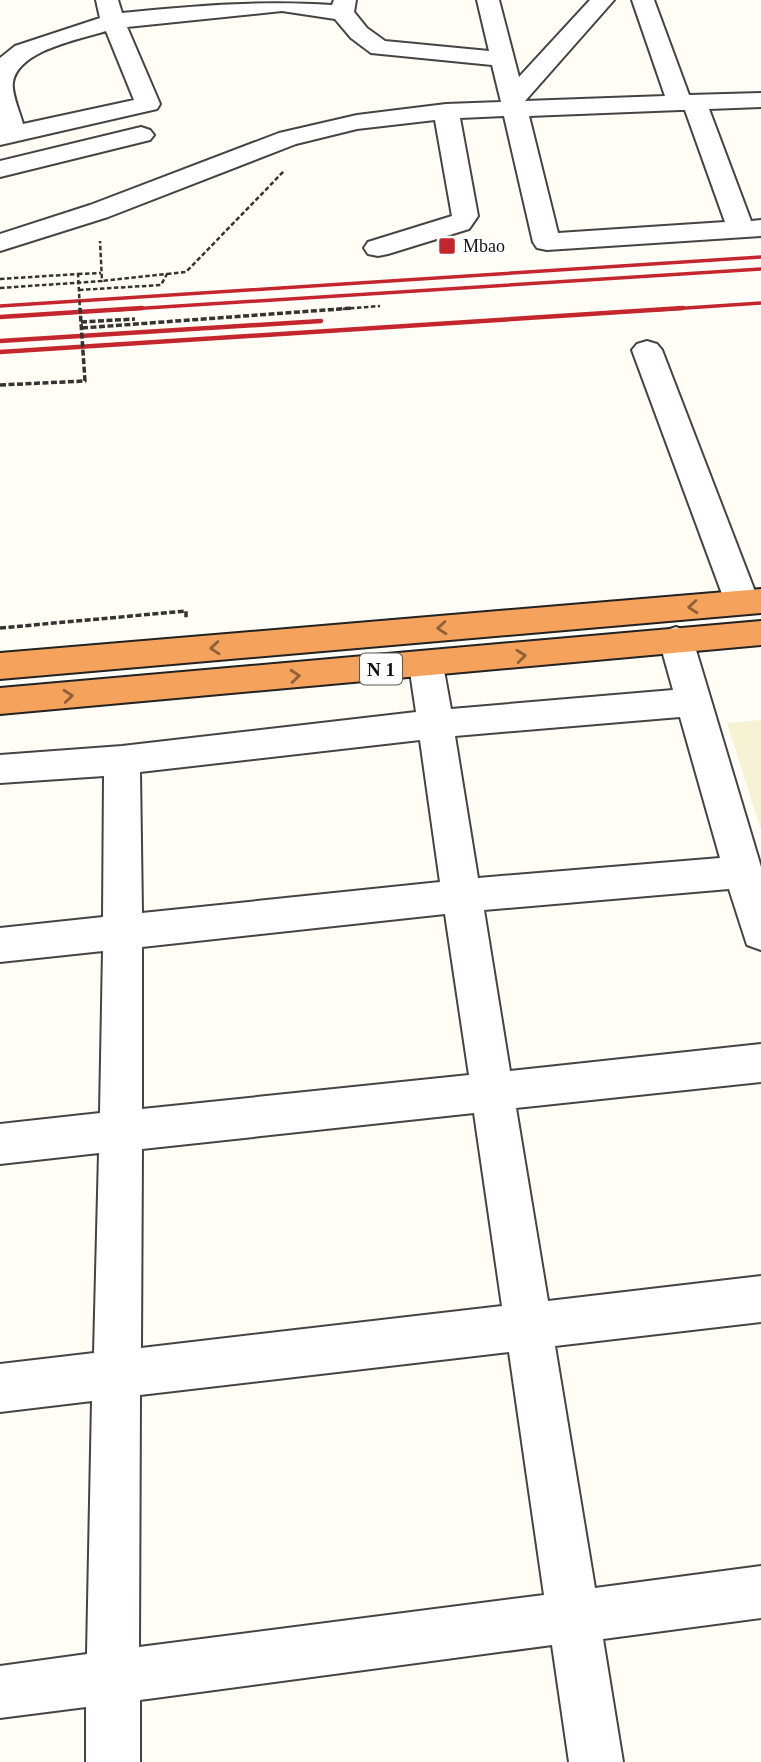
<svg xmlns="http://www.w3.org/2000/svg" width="761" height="1762" font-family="'Times New Roman',serif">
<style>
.farmland{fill:#f6f3d4}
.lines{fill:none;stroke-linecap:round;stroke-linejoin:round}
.minor-casing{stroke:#444;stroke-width:4}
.highway-casing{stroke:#222;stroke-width:4}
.path-far1{stroke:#333;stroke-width:2.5;stroke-dasharray:4.5 2.5;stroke-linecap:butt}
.path{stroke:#333;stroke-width:3.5;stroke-dasharray:6 2.5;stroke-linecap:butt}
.minor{fill:#fff;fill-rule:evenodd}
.highway{fill:#f5a25d;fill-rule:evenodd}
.rail-far1{stroke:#c4262e;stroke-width:3.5}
.rail{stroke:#c4262e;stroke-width:4.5}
.path-bridge-far1{stroke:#333;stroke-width:2.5;stroke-dasharray:4.5 2.5;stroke-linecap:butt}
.path-bridge{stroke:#333;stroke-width:3.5;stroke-dasharray:6 2.5;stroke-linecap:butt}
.oneway{stroke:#8e613b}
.poi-dot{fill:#c4262e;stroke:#fff;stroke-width:2.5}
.labels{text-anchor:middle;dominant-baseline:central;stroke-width:7;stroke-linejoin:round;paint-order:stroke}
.far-poi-label{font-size:18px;fill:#111;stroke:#fff;text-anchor:start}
.shield{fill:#fff;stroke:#585858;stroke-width:2}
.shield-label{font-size:19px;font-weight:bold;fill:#111}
</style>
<rect width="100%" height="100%" fill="#fffdf5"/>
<path class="farmland" d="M761 720V830L727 723Z"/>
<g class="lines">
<defs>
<path id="minor" d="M96 0H118L122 13C192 6 262 0 332 5L334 0H356L354 12 367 28 385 41 489 51 477 0H499L519 77 590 0H614L525 101 665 96 632 0H654L689 95 761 93V107L709 109 751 221 761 220V236L547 250 537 248 533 242 504 116 460 118 478 216 469 229 388 254 378 256 368 254 364 248 368 242 452 216 435 120 357 129 296 144 108 217 0 251V234L90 205 279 133 357 115 446 104 501 102 492 65 371 53 351 38 335 19 282 11 127 27 160 104 157 109 0 145V58L15 46 100 18ZM106 31 134 100 23 124C20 112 11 93 13 82 19 50 78 40 106 31ZM680 110H685L725 222 558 233 529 116Z
M141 127 150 130 154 135 150 140 0 177V161Z
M647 341 657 344 662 350 759 602 754 611 742 614 730 611 725 602 632 350 637 344Z
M676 627 688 631 693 640 761 867V950L747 945 729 889 484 910 510 1071 761 1044V1082L516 1108 548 1301 761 1276V1322L555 1346 595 1588 761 1566V1618L603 1639 623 1762H569L552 1645 140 1700V1762H86V1707L0 1718V1666L87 1654 92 1401 0 1412V1364L94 1353 99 1153 0 1164V1124L100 1113 103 951 0 962V928L103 917 104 776 0 783V755L122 746 416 712 409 665 414 656 426 652 438 656 443 665 451 709 673 690 659 640 664 631ZM680 717 720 858 478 878 455 736ZM420 740 440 882 142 913 140 772ZM445 914 469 1075 142 1109V947ZM474 1113 502 1306 141 1348 142 1149ZM509 1352 544 1595 139 1647 140 1395Z"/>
<path id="highway" d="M761 589V613L0 679V653Z
M761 621V645L0 714V688Z"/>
</defs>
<use href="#minor" class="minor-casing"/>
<use href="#highway" class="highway-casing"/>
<path class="path-far1" d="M78 274 101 273
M167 274 186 272 284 171
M0 288 102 281 100 241
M79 290 161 285 167 274 102 281
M329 310 380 306"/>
<path class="path" d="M81 322 135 319
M82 328 353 308
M0 628 186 611V619"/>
<use href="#minor" class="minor"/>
<use href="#highway" class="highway"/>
<path class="rail-far1" d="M0 306 761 257
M115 310 761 269
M656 310 761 303"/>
<path class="rail" d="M0 317 142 308
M0 341 321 321
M0 352 683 308"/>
<path class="path-bridge-far1" d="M0 279 78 274 80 310"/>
<path class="path-bridge" d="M0 385 85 381 80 308"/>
</g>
<defs><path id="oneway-chevron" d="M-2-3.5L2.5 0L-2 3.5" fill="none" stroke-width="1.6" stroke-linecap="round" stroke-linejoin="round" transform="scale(1.75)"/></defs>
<g class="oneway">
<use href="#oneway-chevron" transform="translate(693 607) rotate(175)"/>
<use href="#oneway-chevron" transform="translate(442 628) rotate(175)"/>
<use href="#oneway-chevron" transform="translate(215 648) rotate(175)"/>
<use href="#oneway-chevron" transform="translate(521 656) rotate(-6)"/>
<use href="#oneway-chevron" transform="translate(295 676) rotate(-5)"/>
<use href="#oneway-chevron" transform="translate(68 696) rotate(-5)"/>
</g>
<rect class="poi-dot" x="438" y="237" width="18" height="18" rx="3.5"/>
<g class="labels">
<g class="far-poi-label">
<text x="463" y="246">Mbao</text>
</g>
<rect class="shield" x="360" y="653.5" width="42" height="31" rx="5"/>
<g class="shield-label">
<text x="381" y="669">N 1</text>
</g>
</g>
</svg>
